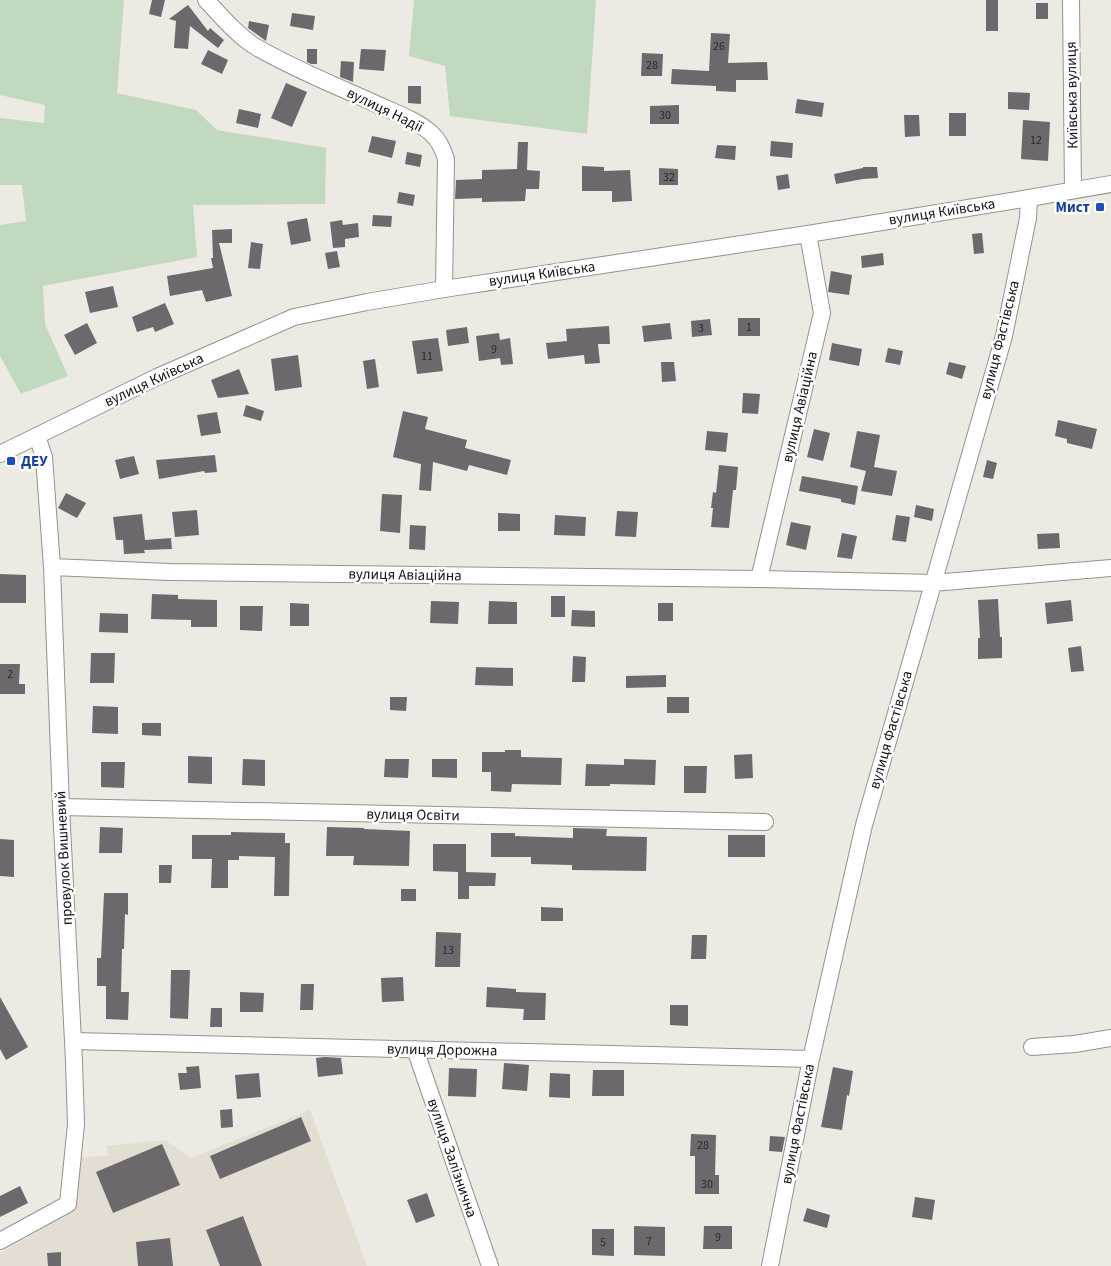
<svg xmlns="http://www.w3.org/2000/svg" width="1111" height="1266" font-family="'Source Sans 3',sans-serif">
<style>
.built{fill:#e3ded1}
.green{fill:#c0d9bf}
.building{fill:#6d686c}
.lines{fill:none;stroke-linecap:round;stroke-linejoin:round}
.minor-casing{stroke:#95928c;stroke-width:18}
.minor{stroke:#fff;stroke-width:16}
.transit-dot{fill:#1a4fb4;stroke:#fff;stroke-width:2}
.labels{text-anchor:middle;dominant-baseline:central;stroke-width:5;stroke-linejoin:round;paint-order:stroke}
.number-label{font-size:12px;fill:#2b2928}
.street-label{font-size:15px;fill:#151411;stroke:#fff}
.transit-label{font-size:15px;font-weight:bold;fill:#164399;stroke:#fff;text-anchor:end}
</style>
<rect width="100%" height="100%" fill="#eceae3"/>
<path class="built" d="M310 1110 367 1266H0V1253L76 1210 79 1157 108 1156 107 1146 165 1140 191 1158Z"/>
<path class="green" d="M0 0H124L117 93 196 110 217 130 326 148 325 204 193 205 197 257 43 286 45 324 68 376 21 394 0 356V225L26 221 22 185H0V118L44 123 45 105 0 95Z
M414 0H596L587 134 450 116 445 66 409 56Z"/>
<path class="building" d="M152 0H165L161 17 149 14Z
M986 0H998V31H986Z
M1036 3H1048V19H1036Z
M188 5 208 31 210 28 224 40 218 48 190 26 188 49 174 48 176 21 169 19Z
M292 13 315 16 313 30 290 26Z
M249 21 269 25 266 41 248 28Z
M711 33 730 34 728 63 767 62 768 80H736V92L716 91V86L671 84 672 69 709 71Z
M307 49H317V64H311L307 62Z
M361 49 386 50 384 71 359 69Z
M208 50 228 60 222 74 201 64Z
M642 53 663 54 662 76H641Z
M341 61 354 62 353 82 340 77Z
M286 83 307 92 292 127 271 118Z
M408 86H421V104L408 103Z
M1008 92 1030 93 1029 110 1008 109Z
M797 99 824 103 822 117 795 113Z
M679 105V124H650V106Z
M239 109 261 114 258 128 236 123Z
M949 113H966V136H949Z
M904 115H919L920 136 905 137Z
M1023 120 1050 122 1048 161 1021 159Z
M372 136 396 141 392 158 368 152Z
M771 141 793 143 792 158 770 156Z
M518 142H528L527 170 540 171 539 189H526L525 201 482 202V198L455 199 456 180 482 179V170L517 169Z
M717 145 736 146 735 160 715 158Z
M407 152 422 155 420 167 405 164Z
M582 166 604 167V171L630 170 632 201 612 202V191H582Z
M863 167H877L878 178 863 179 836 184 834 174 863 168Z
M659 168 678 169V185H659Z
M788 174 790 188 778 190 776 176Z
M399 192 415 195 413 206 397 203Z
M373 215 392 216 391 227 372 226Z
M307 218 311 241 291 245 287 222Z
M342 220 343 225 358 223 359 237 345 239V247L333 248 330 222Z
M232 229V243H219L232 296 206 302 202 290 170 296 167 276 213 268 211 258H213L212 230Z
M982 233 984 253 974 254 972 234Z
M251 242 263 244 260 269 248 268Z
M337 251 340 267 328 269 325 253Z
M883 253 884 265 862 268 861 256Z
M831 271 852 275 849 295 828 292Z
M113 286 118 307 90 313 85 292Z
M165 303 174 324 155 332 153 327 137 332 132 317Z
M738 318H760V336H738Z
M710 319 712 335 692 337 691 321Z
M87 323 97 343 75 355 64 335Z
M670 323 672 339 644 342 642 326Z
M609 326 610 344H598L600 363 585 364 584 355 548 359 546 343 567 341 566 329Z
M467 327 469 343 448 346 446 330Z
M499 333 500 340 510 338 513 364 501 365 500 358 479 361 476 336Z
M438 338 443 371 417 374 412 341Z
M832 343 862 349 859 366 829 360Z
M888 348 903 351 900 365 885 362Z
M298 355 302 387 275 391 271 359Z
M375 359 379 387 367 389 363 361Z
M661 362H674L676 381 662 382Z
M949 362 966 366 962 379 946 374Z
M239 369 249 394 218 398 211 380Z
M743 393 760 394 758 414 742 413Z
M246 405 264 411 261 421 243 416Z
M403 411 428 417 425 429 467 440 465 448 511 460 507 475 469 465 467 471 433 462 431 491 419 490 421 464 393 457Z
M217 412 221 433 201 436 197 415Z
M1058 420 1097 429 1092 449 1067 443V439L1055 436Z
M814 429 830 433 823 461 807 457Z
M707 431 728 433 726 452 705 450Z
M857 431 880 435 874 467 897 471 892 496 861 491 866 471 850 467Z
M215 455 217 472 205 473 204 471 159 479 156 460Z
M134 456 139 474 120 479 115 460Z
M987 460 997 463 993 479 983 477Z
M719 465 738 467 736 490H733L729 528 711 527 713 508H711L713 492 716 493Z
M802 476 858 486 855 505 841 502V499L799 491Z
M66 493 86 503 77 518 58 508Z
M382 494 402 495 400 533 380 531Z
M916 505 934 509 932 521 914 517Z
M197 510 199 535 175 537 172 512Z
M617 511 638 512 636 537 615 536Z
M498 513 520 514V531H498Z
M142 514 145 540 171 538 172 549 144 550 145 553 124 554 123 540H116L113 517Z
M555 515 586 517 585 536 554 535Z
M896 515 910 517 906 542 892 540Z
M791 522 811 526 806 550 786 545Z
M410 525 426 526 425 550 409 549Z
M842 533 857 536 852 559 837 557Z
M1059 533 1060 548 1038 549 1037 534Z
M0 574 26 575V603H0Z
M152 594 178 595V599L217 600V627H191V620L151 619Z
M551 596H565V617H551Z
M998 599 1000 637H1002V658L978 659V638H980L978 600Z
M1071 600 1073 621 1047 624 1045 603Z
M431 601 459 602 458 624 430 623Z
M489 601 517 602V624H488Z
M290 603 309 604V626H290Z
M658 603H673V621H658Z
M240 606H263L262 631 240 630Z
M572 610 595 611V627L571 626Z
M100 613 128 614V633L99 632Z
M1081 646 1084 671 1071 672 1068 648Z
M91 653H115L114 683H90Z
M573 656 586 657 585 682H572Z
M0 664H20L19 684H25V694H0Z
M476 667 513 668V686L475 685Z
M666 675V687L626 688V676Z
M390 697H407L406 711 390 710Z
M667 697H689V713H667Z
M93 706 118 707V734L92 733Z
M142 723H161V736L142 735Z
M505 750H521V757L562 758 561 785 512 784 511 792 491 791V772H482V752H505Z
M752 754 753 778 735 779 734 755Z
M188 756 212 757V784L188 783Z
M243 759 265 760V786L242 785Z
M385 759H409L408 778 384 777Z
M432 759H457V778L432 777Z
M624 759 656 760 655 785 610 784V786H585L586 764 624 765Z
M101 762H125L124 788 101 787Z
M684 766H707L706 793H684Z
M100 827 123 828 122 853H99Z
M327 827 364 828V829L410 831 409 866 353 865 354 856H326Z
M573 828 607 829 606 836 647 837 646 871 572 870V865L531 864V857H491V833H515V836L573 838Z
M231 832 285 833V843H290L289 896H274L275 857 239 856V860H228V888H211L212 859H192V835H231Z
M728 835H765V857H728Z
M0 839 14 840V877L0 876Z
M433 844H466V872L496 873 495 886H469V899H458V872L433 871Z
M159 865H172L171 883H159Z
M401 889H416V901H401Z
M104 893H128V915L125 914 124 949H122L121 992H129L128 1020 106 1019V986H97V958H101Z
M541 907 563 908V921H541Z
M436 932 461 933 460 967H435Z
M692 935H707L706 959H691Z
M171 970H190L188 1019 170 1018Z
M403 977 404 1001 382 1002 381 978Z
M301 984H314L313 1010H300Z
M487 987 516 989V992L546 993 545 1020H523L524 1009 486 1007Z
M240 992 264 993 263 1012H240Z
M0 997 28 1047 6 1060 0 1049Z
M670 1005H688V1026L670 1025Z
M211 1008H222V1027H210Z
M325 1057 341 1058 343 1074 318 1077 316 1058Z
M504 1063 529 1065 527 1091 502 1089Z
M199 1066 201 1088 180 1090 178 1073H187L186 1067Z
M833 1067 853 1071 849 1096 847 1095 842 1130 821 1127Z
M449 1068 477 1069 476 1097 448 1096Z
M593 1070H624V1096H592Z
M259 1073 261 1097 237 1099 235 1075Z
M550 1073 570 1074V1098L549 1097Z
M232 1109 233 1127 221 1128 220 1110Z
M301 1117 311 1141 220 1179 210 1156Z
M691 1134 716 1135 715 1175H719V1194H695V1156H690Z
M770 1136 785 1137 782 1152 769 1151Z
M162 1144 180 1185 113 1213 96 1172Z
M20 1186 28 1203 0 1217V1196Z
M427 1193 435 1216 416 1223 407 1200Z
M915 1197 935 1200 932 1220 912 1217Z
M807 1208 830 1215 827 1228 803 1221Z
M243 1216 262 1266H220L206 1230Z
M634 1226 665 1227V1256L634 1255Z
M704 1226H732V1249H703Z
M592 1229H614V1256L592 1255Z
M170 1238 173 1266H138L136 1242Z
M61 1252V1266H48L47 1253Z"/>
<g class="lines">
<defs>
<path id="minor" d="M206 0C222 17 237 35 256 47 294 69 334 85 374 103 393 112 415 119 431 133 439 140 443 149 446 159L444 289
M1071 0 1073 190
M0 454 157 377 294 317 367 302 444 289 808 234 1029 198 1111 184
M52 567 169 572 759 579 933 583 1111 568
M759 579 822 313 808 234
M61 807 765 822
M73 1041 811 1059
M1032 1047 1075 1044 1111 1038
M415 1049 490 1266
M0 1241 68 1204 76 1124 74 1061 61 807 52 567 44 457 37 436
M770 1266 811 1059 864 825 1004 336 1028 218 1029 198"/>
</defs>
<use href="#minor" class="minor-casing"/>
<use href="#minor" class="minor"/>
</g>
<g class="transit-dot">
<rect x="1095" y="202" width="10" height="10" rx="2.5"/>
<rect x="6" y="456" width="10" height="10" rx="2.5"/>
</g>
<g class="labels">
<g class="number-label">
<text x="719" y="46">26</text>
<text x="652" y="65">28</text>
<text x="665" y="115">30</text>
<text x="1036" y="140">12</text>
<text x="669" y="177">32</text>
<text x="749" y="327">1</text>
<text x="701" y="328">3</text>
<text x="494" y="349">9</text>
<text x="427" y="356">11</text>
<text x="10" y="674">2</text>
<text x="448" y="950">13</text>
<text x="703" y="1145">28</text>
<text x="707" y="1184">30</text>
<text x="718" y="1237">9</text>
<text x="649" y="1241">7</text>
<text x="603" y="1242">5</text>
</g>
<g class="street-label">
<text transform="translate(1072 95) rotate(-91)">Київська вулиця</text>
<text transform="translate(385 110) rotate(26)">вулиця Надії</text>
<text transform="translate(942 212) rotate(-9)">вулиця Київська</text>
<text transform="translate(542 274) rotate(-8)">вулиця Київська</text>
<text transform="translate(1000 340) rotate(-76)">вулиця Фастівська</text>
<text transform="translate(154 380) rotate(-25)">вулиця Київська</text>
<text transform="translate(800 407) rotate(-77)">вулиця Авіаційна</text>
<text transform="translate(405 575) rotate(1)">вулиця Авіаційна</text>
<text transform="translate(891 730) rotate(-74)">вулиця Фастівська</text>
<text transform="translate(413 815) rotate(1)">вулиця Освіти</text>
<text transform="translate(64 858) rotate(-93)">провулок Вишневий</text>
<text transform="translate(442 1050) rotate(1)">вулиця Дорожна</text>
<text transform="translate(798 1124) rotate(-79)">вулиця Фастівська</text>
<text transform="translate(452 1158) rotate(71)">вулиця Залізнична</text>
</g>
<g class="transit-label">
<text x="1090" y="207">Мист</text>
<text x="21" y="461" text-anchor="start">ДЕУ</text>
</g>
</g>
</svg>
